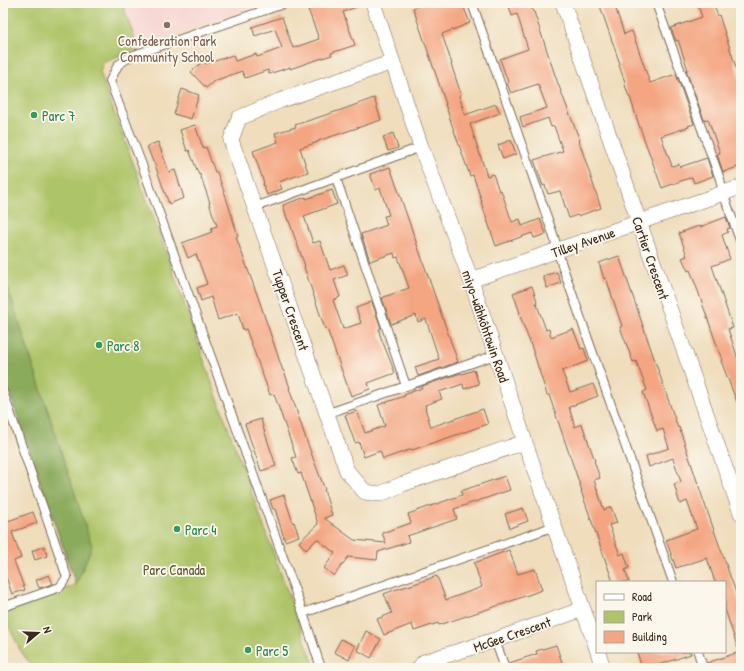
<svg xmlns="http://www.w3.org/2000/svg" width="744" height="671" font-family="'Patrick Hand',sans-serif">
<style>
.built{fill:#f7d0ce}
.green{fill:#aec468;stroke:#747743}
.forest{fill:#8aaa5c;stroke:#626a3d}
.building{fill:#f4a581}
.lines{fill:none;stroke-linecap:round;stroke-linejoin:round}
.lane-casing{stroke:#7a6955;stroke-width:10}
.street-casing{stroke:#7a6955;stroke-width:16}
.lane{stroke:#fff;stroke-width:8}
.street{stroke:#fff;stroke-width:15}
.education-dot{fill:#8d6e63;stroke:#fbf7ec;stroke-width:1.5}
.leisure-dot{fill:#2e9e5b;stroke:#fbf7ec;stroke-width:1.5}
.labels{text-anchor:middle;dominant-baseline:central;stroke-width:3.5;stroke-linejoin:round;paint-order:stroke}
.education-label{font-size:14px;fill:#785e54;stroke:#fbf7ec}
.leisure-label{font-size:14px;fill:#27864d;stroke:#fbf7ec;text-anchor:start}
.street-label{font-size:14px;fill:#3b2a1e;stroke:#fbf7ec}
.park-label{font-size:14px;fill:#5e5834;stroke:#fbf7ec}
</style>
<rect width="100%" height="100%" fill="#fbf7ec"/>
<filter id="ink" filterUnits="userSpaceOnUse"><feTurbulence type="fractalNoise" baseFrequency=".025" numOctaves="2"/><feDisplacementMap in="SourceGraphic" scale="8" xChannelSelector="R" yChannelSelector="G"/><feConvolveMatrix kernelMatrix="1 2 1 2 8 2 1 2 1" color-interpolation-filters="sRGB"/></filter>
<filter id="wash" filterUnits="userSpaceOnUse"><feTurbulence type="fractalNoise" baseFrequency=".012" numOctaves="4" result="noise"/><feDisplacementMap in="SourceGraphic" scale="16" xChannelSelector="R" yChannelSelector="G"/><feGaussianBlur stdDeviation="0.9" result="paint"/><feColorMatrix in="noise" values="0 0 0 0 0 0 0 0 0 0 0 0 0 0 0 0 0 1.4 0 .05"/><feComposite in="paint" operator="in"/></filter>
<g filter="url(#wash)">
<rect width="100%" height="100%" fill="#efddbc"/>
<path class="built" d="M122 3H270L138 48Z"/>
<path class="green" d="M3 3H122L138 48 103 62 100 72 107 93 164 246 212 383 315 668H30V664L20 650 3 614V611L76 585 3 374Z"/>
<path class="forest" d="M3 273 92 546 76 585 3 374Z"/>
<g id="blocks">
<path class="building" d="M325 3H364V4L343 12 355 45 331 53 332 55 313 61 290 69V67L269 74 268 70 245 78 242 71 214 81 206 88 191 72 203 61 206 64 233 55 235 61 256 54 257 57 282 48 275 29 255 36 252 27 282 17 293 48 319 39 308 9Z
M427 3H462L470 23 442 34 452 64H451L461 94 459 95 465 115 496 104 500 113 470 124 487 176 493 174 499 191 501 190 512 222 520 219 522 226 540 219 546 234 534 238 532 233 496 246 481 202H482L473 175 470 176 452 125 445 104H446L413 8Z
M508 3H530L533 12H534L557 81 580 141H579L601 208 578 216 577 215 569 218 560 191 548 194 545 185 543 186 534 160 563 151 554 126 551 127 548 118 523 127 520 117 547 108 538 84 511 93 507 83 508 82 500 59 528 49 517 14 512 16Z
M599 3H614L624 34 632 31 650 83 676 74 694 124 688 126 689 127 661 136 672 166 679 164 680 167 707 158 713 176 694 183 692 177 662 188 639 125 630 97H629L624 82H625L619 65 620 64Z
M697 3H713L718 16 719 15 741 83V166L723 172 717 154 720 153 708 119 704 120 686 70H688L678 40 676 41 671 28 702 17Z
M182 89 199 95 191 119 174 114Z
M374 98 381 120 318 141V142L300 148 308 172 279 182 282 189 267 195 263 184 264 183 253 151 278 142 275 133 296 127 295 125 341 110Z
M195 125 203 148 206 147 215 172H217L225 194 238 236 236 237 259 300 283 371H284L290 388H289L307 442 325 490H324L332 515 324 518 354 540 386 543 382 533 411 523 408 514 462 495 461 491 505 476 510 490 454 509 457 519 407 536 409 542 378 552 377 560 348 557 334 576 324 568 335 553 317 539 306 550 299 542 318 524 301 473 298 474 292 458 296 457 274 394 270 395 246 329 243 330 238 313 218 320 211 297 201 301 197 288 207 284 196 254 188 258 182 243 212 232 211 228 217 226 209 203H210L200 174 199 175 189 150 187 151 180 130Z
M393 133 398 148 388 151 383 137Z
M511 140 516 154 503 159 498 145Z
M158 142 169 172 175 170 184 198 169 204 154 162H153L147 146Z
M390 167 458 362 418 376 415 367 439 359 426 319 418 322 416 315 391 324 382 298H384V297L409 288 398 257 395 258 394 253 370 261 361 234 387 225 384 216 389 215 380 188 376 190 370 174Z
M332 190 337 204 304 216 313 243 320 241 330 270 344 265 348 275 334 280 340 297 333 300 343 329 361 323 356 308 372 302 381 328 379 329 380 335 395 373 368 383 370 389 351 396 327 329H325L304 267 305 266 289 221H288L283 205 306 197V199Z
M726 217 730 228 727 229 728 232 722 235 730 259 712 266 733 328 728 329 741 368V410H740L721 361 722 360 698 291 690 270 688 271 682 258 687 256 679 233 699 226 700 227Z
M619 256 678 428 679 427 702 496 741 607V664L731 668H708L707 663 739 652 725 609V582H715L707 558 676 568 666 540 697 529 687 501 680 504 674 484 681 482 673 458 649 467 646 456 669 448 663 429 657 431 643 392 647 390 636 361 633 362 620 327 622 326 606 278 604 279 599 263Z
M557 272 561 283 547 288 543 276Z
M532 286 537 301 536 302 546 330 549 329 551 337 573 329 581 349 584 348 588 361 562 371 570 392 593 384 598 396 569 407 575 427 582 424 595 461H594L600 478 594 480 604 510 611 507 617 523 609 525 620 555 624 553 629 568 625 570 629 582H613L581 491H582L549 395H547L533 351 519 313H520L513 293Z
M474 370 479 384 464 389 463 384 439 392 442 399 425 405 426 408H425L431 427 483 409 488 424 412 450V449L383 459 380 451 364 457 359 442 355 443 345 415 357 411 365 433 385 426 378 405 405 396 404 395 422 388V386L461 373 462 374Z
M261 419 264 430 276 466 261 471 245 424Z
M284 495 293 523 294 522 299 536 285 541 275 509H273L270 500Z
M523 508 528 521 510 528 505 514Z
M3 511H5L8 521 33 512 37 523 12 532 21 558 14 561 25 590 12 594 3 568Z
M44 546 47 556 35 560 32 551Z
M509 550 518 574 535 569 542 590 503 604 439 625 438 623 414 631 412 624 384 635 377 619 392 613 384 594 394 590 411 585 437 576 446 600 482 587 474 563Z
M49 575 53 584 39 588 36 580Z
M366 631 381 639 371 658 357 650Z
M341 639 355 646 349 660 334 652Z
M556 645 564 668H510L509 663 537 654 536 651Z
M637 652H691V654L650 668H642Z"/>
</g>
</g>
<g filter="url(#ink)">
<use href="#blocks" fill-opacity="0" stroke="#7a6955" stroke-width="1"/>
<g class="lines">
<defs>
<path id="lane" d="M286 3 131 56 118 65 110 81 142 165 303 613 321 668
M472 3 554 237 561 262 673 582
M656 3 720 179 723 193 741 243
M336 178 406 386
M255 207 421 147
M3 392 67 577 60 587 3 607
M326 414 495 355
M303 613 541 531 554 526
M495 640 505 668
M698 652 703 668"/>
<path id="street" d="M373 3 421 147 471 280 530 457 597 649
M563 3 644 236 741 513
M393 62 279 101 239 118 231 140 347 471 365 492 380 494 403 484 525 442
M471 280 741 187
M598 652 603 668
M419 668 424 662 495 640 583 609"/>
</defs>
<use href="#lane" class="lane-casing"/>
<use href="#street" class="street-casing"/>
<use href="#lane" class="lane"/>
<use href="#street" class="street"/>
</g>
</g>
<circle class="education-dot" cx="167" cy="25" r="4"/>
<g class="leisure-dot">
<circle cx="34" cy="115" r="4"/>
<circle cx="99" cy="345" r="4"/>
<circle cx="177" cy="529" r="4"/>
<circle cx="248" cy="650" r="4"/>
</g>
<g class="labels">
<g class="education-label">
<text x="167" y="40">Confederation Park<tspan x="167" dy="16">Community School</tspan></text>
</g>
<g class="leisure-label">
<text x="42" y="115">Parc 7</text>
<text x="107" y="345">Parc 8</text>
<text x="185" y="529">Parc 4</text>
<text x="256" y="650">Parc 5</text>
</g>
<g class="street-label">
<text transform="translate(583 242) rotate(-19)">Tilley Avenue</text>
<text transform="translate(651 258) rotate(71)">Cartier Crescent</text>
<text transform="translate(291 310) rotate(71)">Tupper Crescent</text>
<text transform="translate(486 326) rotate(71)">miyo-wâhkôhtowin Road</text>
<text transform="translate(512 634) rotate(-19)">McGee Crescent</text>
</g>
<g class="park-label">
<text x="174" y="569">Parc Canada</text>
</g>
</g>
<rect width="744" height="671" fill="none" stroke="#fbf7ec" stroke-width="16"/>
<rect x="596" y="581" width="130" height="72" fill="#fbf7ec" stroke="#aea59a"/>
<rect x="604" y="594" width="20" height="6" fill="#ffffff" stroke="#aea59a"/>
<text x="632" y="601" font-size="12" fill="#3b2a1e">Road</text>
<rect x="604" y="611" width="20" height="12" fill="#aec468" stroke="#aea59a"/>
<text x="632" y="621" font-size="12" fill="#3b2a1e">Park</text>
<rect x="604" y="631" width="20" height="12" fill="#f4a581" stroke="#aea59a"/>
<text x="632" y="641" font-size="12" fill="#3b2a1e">Building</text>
<g transform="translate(38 633) rotate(71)" stroke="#fbf7ec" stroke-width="3" paint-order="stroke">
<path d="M0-3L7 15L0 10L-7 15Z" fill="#3b2a1e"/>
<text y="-6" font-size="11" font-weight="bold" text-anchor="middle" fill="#3b2a1e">N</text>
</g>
</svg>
